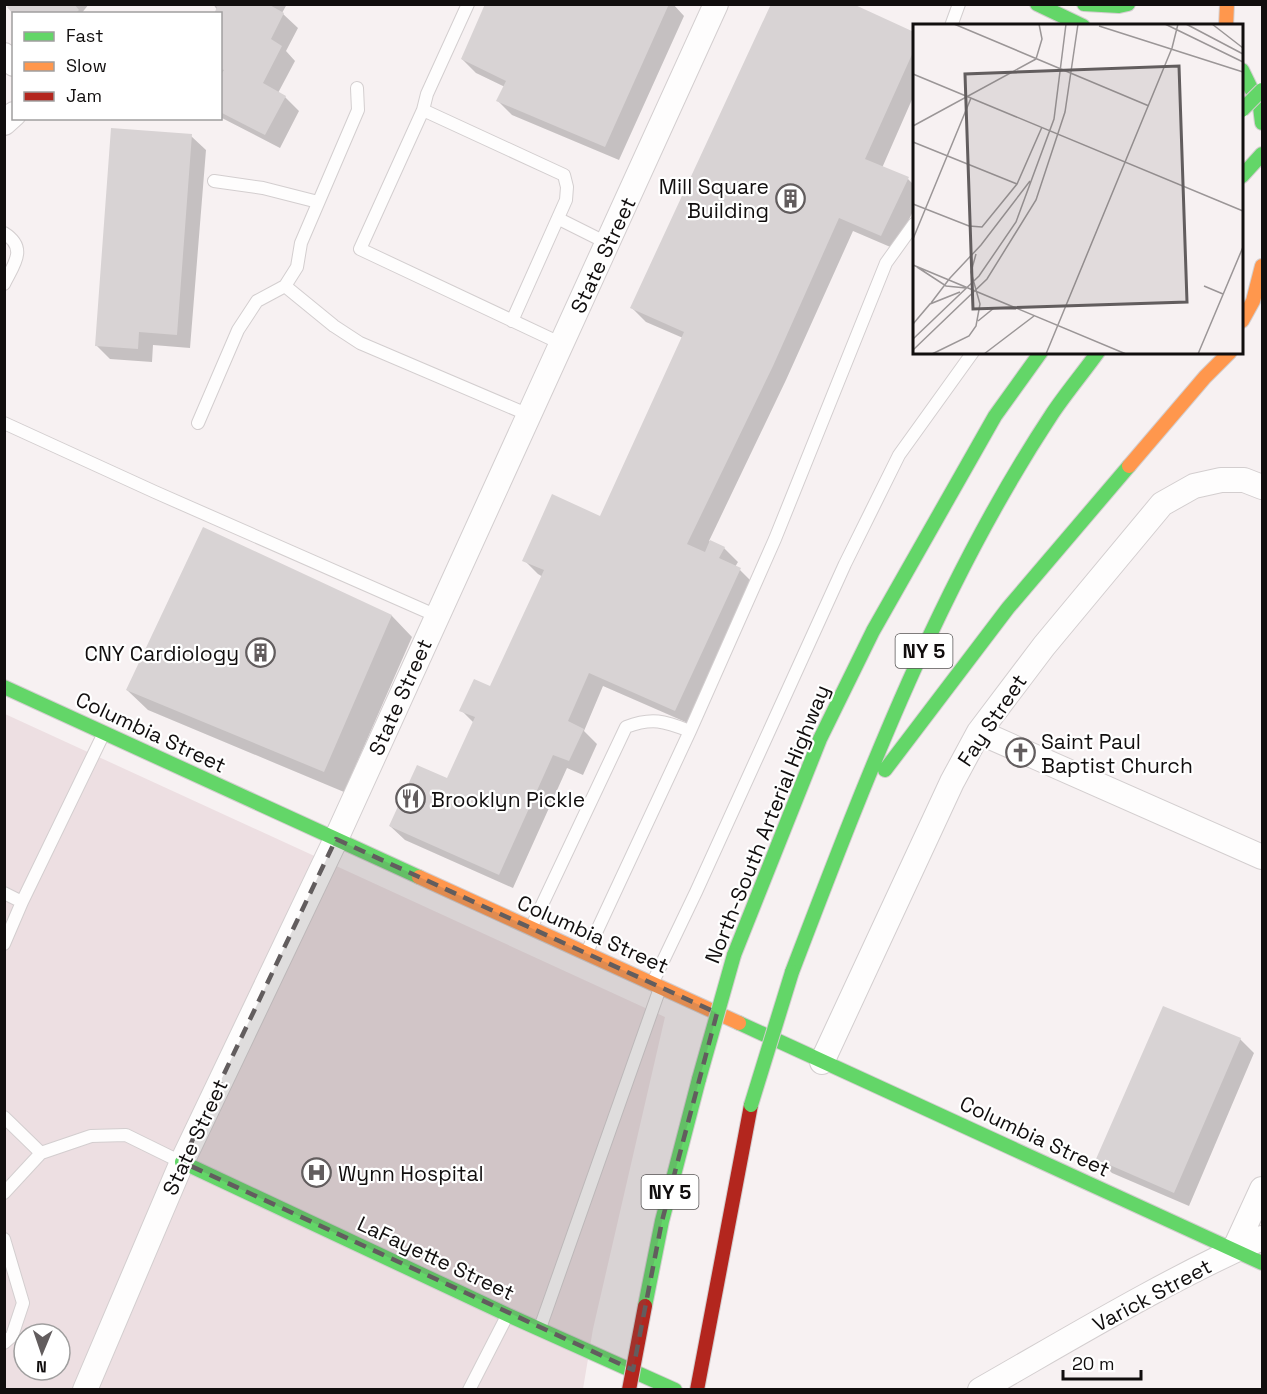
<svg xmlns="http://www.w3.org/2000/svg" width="1267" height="1394" font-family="'Space Grotesk',sans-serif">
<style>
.built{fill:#eddfe2;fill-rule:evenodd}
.shadow{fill:#0003}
.building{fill:#d8d3d4}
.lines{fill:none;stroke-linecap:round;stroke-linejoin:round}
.lane-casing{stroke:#d3cecf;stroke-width:14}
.street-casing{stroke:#d3cecf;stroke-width:26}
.fast-casing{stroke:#d3cecf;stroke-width:16}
.slow-casing{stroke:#d3cecf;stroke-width:16}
.jam-casing{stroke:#d3cecf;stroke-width:16}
.lane{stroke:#fefdfd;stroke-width:12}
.street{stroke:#fefdfd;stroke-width:24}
.fast{stroke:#63d668;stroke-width:14}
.slow{stroke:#ff974d;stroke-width:14}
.jam{stroke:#b3261e;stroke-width:14}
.fast-bridge-casing{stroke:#d3cecf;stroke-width:16;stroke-linecap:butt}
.jam-bridge-casing{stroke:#d3cecf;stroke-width:16;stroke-linecap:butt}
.fast-bridge{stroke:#63d668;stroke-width:14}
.jam-bridge{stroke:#b3261e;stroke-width:14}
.marked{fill:#625d5e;fill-opacity:0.2;stroke:#625d5e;stroke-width:4.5;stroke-dasharray:12 8;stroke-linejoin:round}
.labels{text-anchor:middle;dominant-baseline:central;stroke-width:4.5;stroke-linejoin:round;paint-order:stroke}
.shield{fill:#fff;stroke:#585656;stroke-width:1.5}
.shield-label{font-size:20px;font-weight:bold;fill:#110e0e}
.poi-label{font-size:21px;fill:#110e0e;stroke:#fff;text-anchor:start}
.street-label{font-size:21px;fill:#110e0e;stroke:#fff}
.inset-road{fill:none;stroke:#9b9697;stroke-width:1.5}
.view{fill:#625d5e;fill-opacity:0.15;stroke:#625d5e;stroke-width:3}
.inset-edge{fill:none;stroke:#110e0e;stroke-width:3}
</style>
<rect width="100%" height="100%" fill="#f7f1f2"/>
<path class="built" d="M5 714 665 1017 593 1329 583 1389 5 1390ZM24 1334H60V1370H24Z"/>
<path class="shadow" d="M12 4H89L81 14H15Z
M213 4H287L282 13 298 28 286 51 295 61 278 93 285 97 299 111 280 148 220 117V79L222 75 220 73V14Z
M487 4H673L684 16 619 160 512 115 498 101 505 87 476 73 462 59Z
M772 4H857L855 7 914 34V95L882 168 908 179 914 185V209L895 249 853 231 786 380 709 541 724 548 738 562 735 567 740 570 754 584 690 724 603 686 584 731 597 744 583 775 567 768 513 888 405 840 390 826 448 780 474 723 461 710 491 688 543 577 538 574 524 560 601 518 683 338 646 322 632 308Z
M191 136 206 150 190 348 153 345 152 362 110 359 96 345Z
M204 529 392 616 412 637 344 792 148 710 127 690Z
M1240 1039 1254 1053 1189 1206 1112 1173 1098 1159Z"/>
<path class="building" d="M10 4H74L79 10 75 14H33L31 12 29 14H13L7 7Z
M213 4H268L284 13 271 39 282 46 263 83 286 96 265 135 220 112V76L224 70 220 69V14H214L217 7Z
M485 4H669L605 147 496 101 506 81 461 59Z
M771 4H853L914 32V50L865 159 909 177 881 236 839 218 773 366 687 544 705 552 710 540 725 547 719 558 741 568 675 711 589 673 568 721 584 729 569 761 553 755 499 875 389 826 417 765 447 778 475 717 459 711 474 679 490 686 544 570 522 561 552 494 600 516 684 332 630 308Z
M111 128 192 134 177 335 139 332 138 349 95 346Z
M203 527 392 615 324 772 126 690Z
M1163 1006 1241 1038 1174 1193 1096 1159Z"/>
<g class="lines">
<defs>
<path id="lane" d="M468 4 427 94 423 110 360 249 562 344
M951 26 959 4
M357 88 358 110 301 243 297 267 285 286 334 326 360 343 529 415
M423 110 564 175 567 187 566 200 512 321
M214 181 263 188 318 202
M559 219 607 243
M4 233C28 248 14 264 4 284
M4 423 155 492 437 616
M198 423 238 330 257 301 285 286
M4 893 22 902
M532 926 626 727C652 717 664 721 690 731
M4 944 22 902 103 735
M587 952 690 731 775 539 886 263 914 224
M652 984 696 892 845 564 899 455 973 352
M4 1117 41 1153
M4 1193 41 1153 91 1136 126 1135 181 1162
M4 1239 23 1303 12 1336 4 1343
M540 1328 660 988
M469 1390 507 1316"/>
<path id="street" d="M4 55 14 64
M4 123 14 114
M979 732 1262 857
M822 1062 952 782 979 732 1044 646 1162 504 1194 486 1221 480H1244L1262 487
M1234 1250 1262 1189
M85 1390 182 1162 336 839 716 4
M980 1390C1073 1337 1165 1281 1262 1238"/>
<path id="fast" d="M1037 4 1083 26
M1084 4 1119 6 1128 4
M1242 70 1260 107 1262 123
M1242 176 1262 154
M4 687 419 877
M885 770 1008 608 1129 466
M734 955 820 739 873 631 995 416 1041 352
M792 972C865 781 939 585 1052 414 1066 393 1083 373 1098 352
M739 1023 1262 1263
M182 1162 508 1315 675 1390
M645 1306 662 1221 699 1079"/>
<path id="slow" d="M1226 26 1227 4
M1242 321 1253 301 1262 266
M1129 466 1205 377 1230 352
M419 877 739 1023"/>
<path id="jam" d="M697 1390 751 1105"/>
</defs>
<use href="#lane" class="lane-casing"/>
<use href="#street" class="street-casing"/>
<use href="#fast" class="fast-casing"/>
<use href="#slow" class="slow-casing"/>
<use href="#jam" class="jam-casing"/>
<use href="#lane" class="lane"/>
<use href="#street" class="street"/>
<use href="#fast" class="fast"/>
<use href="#slow" class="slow"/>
<use href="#jam" class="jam"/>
<defs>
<path id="fast-bridge" d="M1242 110 1262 90
M699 1079 734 955
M751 1105 792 972"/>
<path id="jam-bridge" d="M629 1390 645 1306"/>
</defs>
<use href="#fast-bridge" class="fast-bridge-casing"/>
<use href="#jam-bridge" class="jam-bridge-casing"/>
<use href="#fast-bridge" class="fast-bridge"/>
<use href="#jam-bridge" class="jam-bridge"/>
</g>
<path class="marked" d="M336 839 717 1013 662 1221 633 1370 182 1162Z"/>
<defs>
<symbol id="building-ring" viewBox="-11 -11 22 22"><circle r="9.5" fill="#fff" stroke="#625d5e" stroke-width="1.5"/><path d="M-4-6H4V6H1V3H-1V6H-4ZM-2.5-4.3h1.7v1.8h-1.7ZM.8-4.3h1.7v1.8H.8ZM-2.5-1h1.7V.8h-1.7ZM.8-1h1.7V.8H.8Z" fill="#625d5e"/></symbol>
<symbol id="church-ring" viewBox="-11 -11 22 22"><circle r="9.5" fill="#fff" stroke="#625d5e" stroke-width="1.5"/><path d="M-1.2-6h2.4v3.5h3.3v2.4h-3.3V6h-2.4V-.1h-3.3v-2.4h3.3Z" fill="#625d5e"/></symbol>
<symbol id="restaurant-ring" viewBox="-11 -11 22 22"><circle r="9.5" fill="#fff" stroke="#625d5e" stroke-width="1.5"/><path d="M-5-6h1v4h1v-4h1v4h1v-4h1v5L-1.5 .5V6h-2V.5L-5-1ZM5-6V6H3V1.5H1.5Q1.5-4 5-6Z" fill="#625d5e"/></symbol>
<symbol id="hospital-ring" viewBox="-11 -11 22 22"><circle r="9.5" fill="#fff" stroke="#625d5e" stroke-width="1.5"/><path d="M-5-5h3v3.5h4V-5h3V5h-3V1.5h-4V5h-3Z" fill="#625d5e"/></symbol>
</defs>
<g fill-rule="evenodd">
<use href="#building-ring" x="774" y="182" width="33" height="33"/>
<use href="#building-ring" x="244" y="636" width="33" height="33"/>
<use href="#church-ring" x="1004" y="736" width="33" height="33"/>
<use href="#restaurant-ring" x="394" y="782" width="33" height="33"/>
<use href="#hospital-ring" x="300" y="1156" width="33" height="33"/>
</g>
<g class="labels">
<g class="shield">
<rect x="895.5" y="634" width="57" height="34" rx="4.5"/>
<rect x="641.5" y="1175" width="57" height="34" rx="4.5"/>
</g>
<g class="shield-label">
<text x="924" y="651">NY 5</text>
<text x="670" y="1192">NY 5</text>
</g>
<g class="poi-label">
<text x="769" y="186" text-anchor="end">Mill Square<tspan x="769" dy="24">Building</tspan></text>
<text x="239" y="653" text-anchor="end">CNY Cardiology</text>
<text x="1041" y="741">Saint Paul<tspan x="1041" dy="24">Baptist Church</tspan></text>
<text x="431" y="799">Brooklyn Pickle</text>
<text x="338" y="1173">Wynn Hospital</text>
</g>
<g class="street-label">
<text transform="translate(603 255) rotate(-65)">State Street</text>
<text transform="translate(400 697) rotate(-66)">State Street</text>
<text transform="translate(992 720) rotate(-56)">Fay Street</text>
<text transform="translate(151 732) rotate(25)">Columbia Street</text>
<text transform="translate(767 824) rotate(-68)">North-South Arterial Highway</text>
<text transform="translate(593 934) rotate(24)">Columbia Street</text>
<text transform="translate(1035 1136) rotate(25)">Columbia Street</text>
<text transform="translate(195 1137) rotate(-65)">State Street</text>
<text transform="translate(436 1258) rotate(25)">LaFayette Street</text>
<text transform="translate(1152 1295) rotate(-28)">Varick Street</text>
</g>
</g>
<g transform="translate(913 24)">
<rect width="330" height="330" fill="#f7f1f2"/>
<path class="inset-road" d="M41 0 236 82M252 0 330 38M273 0 330 30M299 0 330 24M186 2 330 48M259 24 265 0M123 35 129 15 126 0M0 50 330 187M0 102 123 35M0 118 104 160M0 180 56 202 69 203 104 160 129 103M0 215 58 74M0 241 213 330M4 243 33 262 53 264M37 254 68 221 117 157M291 262 310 270M18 279 37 254M65 297 81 284 103 285M0 300 17 280 47 268M0 315 66 252 103 198 141 95 153 0M0 326 74 255 123 176 152 88 165 0M19 330 56 312 63 302 67 280 58 248 63 230M71 330 121 292M133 330 259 24M285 330 330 223"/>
<path class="view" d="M266 42 274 278 60 285 52 50Z"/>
<rect width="330" height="330" class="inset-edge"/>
</g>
<rect width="1267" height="1394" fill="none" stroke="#110e0e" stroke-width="12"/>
<rect x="12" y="12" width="210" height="108" fill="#ffffff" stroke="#a09f9f" stroke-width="1.5"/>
<rect x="24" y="32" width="30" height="9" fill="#63d668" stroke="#a09f9f" stroke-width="1.5"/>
<text x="66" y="42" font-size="18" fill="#110e0e">Fast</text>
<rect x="24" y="62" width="30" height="9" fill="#ff974d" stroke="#a09f9f" stroke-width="1.5"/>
<text x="66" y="72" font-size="18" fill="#110e0e">Slow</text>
<rect x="24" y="92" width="30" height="9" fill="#b3261e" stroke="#a09f9f" stroke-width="1.5"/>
<text x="66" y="102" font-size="18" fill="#110e0e">Jam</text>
<g transform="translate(42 1352) rotate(182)"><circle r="28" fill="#ffffff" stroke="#a09f9f" stroke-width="1.5"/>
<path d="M0-4.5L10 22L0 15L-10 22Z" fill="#625d5e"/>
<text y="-9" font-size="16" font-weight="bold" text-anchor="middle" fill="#110e0e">N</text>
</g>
<path d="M1063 1370v9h78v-9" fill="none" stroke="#110e0e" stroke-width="3"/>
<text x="1072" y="1370" font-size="18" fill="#110e0e" stroke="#ffffff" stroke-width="4.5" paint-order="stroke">20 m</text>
</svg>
